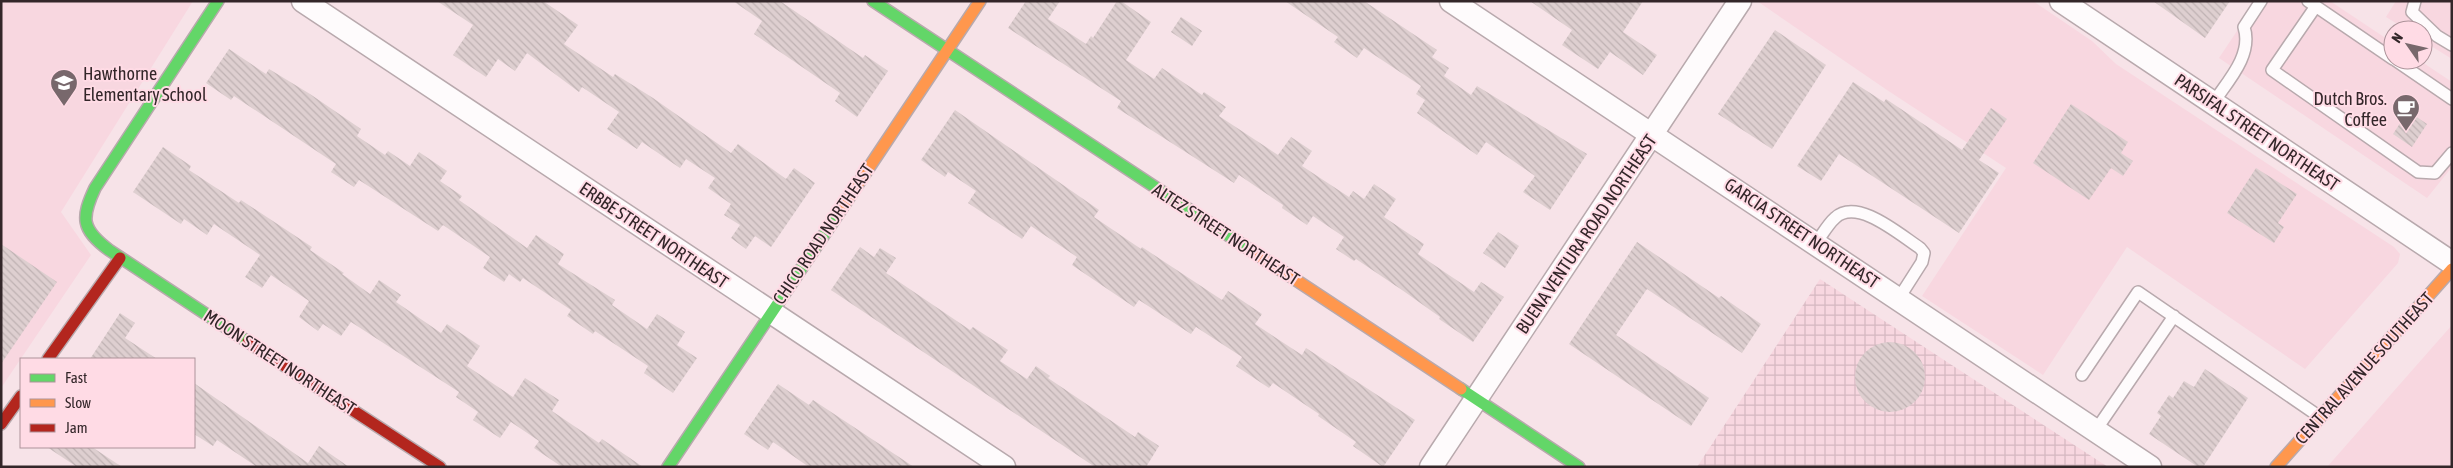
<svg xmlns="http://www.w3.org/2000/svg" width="2453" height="468" font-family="'Asap Condensed',sans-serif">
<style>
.built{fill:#f8d7e0}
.industrial{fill:url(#industrial-grid)}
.building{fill:url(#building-back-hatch)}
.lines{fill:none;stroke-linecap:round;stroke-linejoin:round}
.lane-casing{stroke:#b8a9ad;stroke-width:14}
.street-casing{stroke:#b8a9ad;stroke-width:25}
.fast-casing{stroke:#b8a9ad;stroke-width:14}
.slow-casing{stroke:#b8a9ad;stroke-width:14}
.jam-casing{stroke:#b8a9ad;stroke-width:14}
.lane{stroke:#fefbfc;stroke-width:11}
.street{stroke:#fefbfc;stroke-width:22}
.fast{stroke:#63d668;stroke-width:11}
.slow{stroke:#ff974d;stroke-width:11}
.jam{stroke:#b3261e;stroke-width:11}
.labels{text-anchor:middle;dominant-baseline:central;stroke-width:4;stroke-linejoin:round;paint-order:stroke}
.poi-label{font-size:18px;fill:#332629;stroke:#ffdbe5;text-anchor:start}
.street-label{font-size:18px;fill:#332629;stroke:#ffdbe5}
</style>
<defs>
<pattern id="industrial-grid" width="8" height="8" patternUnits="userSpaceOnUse" patternTransform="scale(1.25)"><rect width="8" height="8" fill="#f8d7e0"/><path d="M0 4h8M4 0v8" fill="none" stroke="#d5b8c0"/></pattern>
<pattern id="building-back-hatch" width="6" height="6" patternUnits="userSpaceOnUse" patternTransform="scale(1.25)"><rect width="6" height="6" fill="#decfd0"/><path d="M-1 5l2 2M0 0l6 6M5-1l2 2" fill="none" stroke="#bfb2b3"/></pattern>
</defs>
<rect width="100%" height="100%" fill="#f7e3e8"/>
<path class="built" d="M1 1H193L61 212 91 255 1 388Z
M1757 1H2033L2092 41 2116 64 2394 247 2400 254 2398 263 2305 369 2127 247 2043 375 1922 296 2006 168 1887 90Z
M2257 1H2330L2393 43V60H2419L2452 82V167L2427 198 2219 58Z
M2396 1H2452V59L2423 41V30H2407L2386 17Z
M2452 325V467H2327Z"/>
<path class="industrial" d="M1820 279 2108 467H1697Z"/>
<path class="building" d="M437 1H543L578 25 564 44 613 77 615 74 653 98 731 153 738 144 786 179 794 168 815 183 771 247 755 236 746 249 731 238 740 225 724 215 731 204 708 188 715 178 686 159 680 168 642 142 637 149 607 129 619 112 582 87 579 92 527 53 515 71 498 59 486 77 453 55 473 25Z
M733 1H780L863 58 865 55 888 71 857 117 835 101 840 93 754 34 762 21Z
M1026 1H1060L1048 19 1086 44 1091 36 1093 38 1117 1H1121L1151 22 1126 60 1154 79 1162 68 1202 95 1204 92 1226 107 1219 116 1278 155 1291 137 1312 151 1302 166 1349 197 1353 191 1364 199 1374 184 1396 199 1384 217 1424 244 1418 254 1474 292 1481 282 1504 297 1473 342 1439 319 1440 317 1402 290 1356 259 1354 261 1336 249 1344 237 1313 216 1307 225 1282 208 1283 205 1239 175 1234 183 1117 108 1121 101 1008 28Z
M1285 1H1364L1437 50 1432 57 1449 68 1444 76 1471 95 1477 86 1587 154 1550 210 1523 192 1535 176 1486 142 1477 155 1417 113 1425 100 1416 94 1421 86 1364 48 1357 58 1334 42 1338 37Z
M1530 1H1643L1623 32 1657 55 1643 75 1610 52 1598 69 1562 45 1572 30Z
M2153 1H2230L2205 38Z
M1181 17 1202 31 1192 46 1171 32Z
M1775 30 1826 65 1772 149 1718 114Z
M229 49 266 74 269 69 310 94 361 129 357 136 385 155 388 151 410 166 419 152 447 171 440 181 462 196 459 200 527 248 536 235 564 254 558 264 615 300 612 305 647 329 657 314 685 332 677 345 697 358 673 393 644 373 648 366 595 331 593 334 567 316 571 310 523 278 520 282 509 274 504 282 483 268 490 257 443 225 438 231 359 180 354 187 331 172 336 164 234 96 231 100 206 83Z
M1853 82 1884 102 1886 99 1962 150 1991 108 2007 119 1979 160 1999 173 1959 233 1839 154 1821 181 1797 166Z
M2071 104 2128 142 2121 153 2133 161 2123 176 2111 168 2089 200 2033 163Z
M955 110 1099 210 1094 217 1141 249 1142 247 1222 300 1228 291 1262 314 1255 324 1302 355 1306 348 1415 420 1383 467 1353 446 1356 442 1318 416 1319 414 1273 383 1269 388 1236 366 1242 357 1196 327 1191 334 1139 300 1134 307 1072 265 1077 257 1031 226 1022 239 968 203 976 191 948 172 945 177 921 160Z
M2408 111 2427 124 2412 147 2393 134Z
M163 147 191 166 189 170 239 203 241 200 312 247 310 250 344 273 342 274 370 294 379 280 401 295 396 302 441 333 447 324 480 346 467 366 513 397 525 378 559 400 552 411 599 443 602 439 643 467H562L534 448 539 441 511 422 500 438 473 420 478 412 456 397 459 392 351 322 341 336 323 324 318 331 299 317 309 301 271 275 262 288 245 277 260 255 214 224 207 235 184 219 181 224 133 192Z
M2256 168 2297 194 2278 223 2284 227 2274 243 2227 213Z
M1498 232 1519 246 1505 268 1483 253Z
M1637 242 1719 298 1721 296 1761 324 1742 353 1647 289 1616 335 1709 398 1691 426 1569 344Z
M1 244 57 282 1 364Z
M860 247 874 257 880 248 896 258 886 273 970 330 973 327 1008 350 1000 361 1027 379 1036 366 1050 376 1048 378 1135 437 1138 432 1159 446 1146 467H1095L831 290Z
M120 313 135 323 125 338 157 359H90Z
M1855 377a35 35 0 1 1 70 0a35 35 0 1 1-70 0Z
M2205 369 2248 398 2203 467H2198L2149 434 2161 416 2157 413 2169 395 2173 398 2184 381 2194 387Z
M194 383 308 463 319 446 349 467H257L217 440 213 446 194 434Z
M778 384 809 405 813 400 914 467H809L773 442 768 450 744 434Z
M47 447H92L122 467H77Z"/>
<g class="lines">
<defs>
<path id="lane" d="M2308 1 2393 59
M2415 1 2412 12 2437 36 2452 45
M2316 6 2272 70 2418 172 2435 173 2452 153
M2395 60 2452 99
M2213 103C2228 81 2253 55 2244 27L2261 1
M1816 243C1822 235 1828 224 1835 218 1857 197 1900 235 1920 248L1924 253 1922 262 1899 298
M2082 375 2138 292 2320 417
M2096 430 2174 316"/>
<path id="street" d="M303 1 1004 467
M1451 1 2150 467
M2061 1 2452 263
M1431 467 1740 1"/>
<path id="fast" d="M218 1 95 188C81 218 81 229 109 250L248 342
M873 1 1258 255
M1461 389 1579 467
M668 467 844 205"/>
<path id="slow" d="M844 205 980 1
M1258 255 1461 389
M2276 467 2452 269"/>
<path id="jam" d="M248 342 440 467
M48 359 120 258
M1 424 21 396"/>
</defs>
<use href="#lane" class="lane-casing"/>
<use href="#street" class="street-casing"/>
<use href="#fast" class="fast-casing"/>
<use href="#slow" class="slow-casing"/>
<use href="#jam" class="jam-casing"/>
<use href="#lane" class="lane"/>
<use href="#street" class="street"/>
<use href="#fast" class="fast"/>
<use href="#slow" class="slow"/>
<use href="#jam" class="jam"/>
</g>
<defs>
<symbol id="school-pin" viewBox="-11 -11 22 30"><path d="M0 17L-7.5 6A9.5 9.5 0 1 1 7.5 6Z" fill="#78686c" stroke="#ffdbe5"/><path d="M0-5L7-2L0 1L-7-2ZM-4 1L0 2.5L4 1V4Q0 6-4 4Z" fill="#fff"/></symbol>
<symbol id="cafe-pin" viewBox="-11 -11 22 30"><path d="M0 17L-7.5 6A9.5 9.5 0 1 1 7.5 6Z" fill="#78686c" stroke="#ffdbe5"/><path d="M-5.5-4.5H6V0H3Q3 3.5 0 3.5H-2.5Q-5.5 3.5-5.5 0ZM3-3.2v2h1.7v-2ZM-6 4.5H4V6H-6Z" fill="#fff"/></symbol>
</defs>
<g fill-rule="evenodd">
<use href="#school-pin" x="48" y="67" width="32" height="43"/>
<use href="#cafe-pin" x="2390" y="92" width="32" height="43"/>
</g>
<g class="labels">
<g class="poi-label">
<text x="83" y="73">Hawthorne<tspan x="83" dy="21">Elementary School</tspan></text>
<text x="2387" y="98" text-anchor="end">Dutch Bros.<tspan x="2387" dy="21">Coffee</tspan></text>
</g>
<g class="street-label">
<text transform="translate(2257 132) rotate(34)">PARSIFAL STREET NORTHEAST</text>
<text transform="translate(1802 233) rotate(34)">GARCIA STREET NORTHEAST</text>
<text transform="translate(823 234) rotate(-56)">CHICO ROAD NORTHEAST</text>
<text transform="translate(1226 234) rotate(33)">ALTEZ STREET NORTHEAST</text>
<text transform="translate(1586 234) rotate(-56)">BUENA VENTURA ROAD NORTHEAST</text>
<text transform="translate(654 235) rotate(34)">ERBBE STREET NORTHEAST</text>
<text transform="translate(280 362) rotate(33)">MOON STREET NORTHEAST</text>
<text transform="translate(2364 368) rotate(-48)">CENTRAL AVENUE SOUTHEAST</text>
</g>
</g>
<rect width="2453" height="468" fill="none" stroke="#332629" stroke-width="5"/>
<rect x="20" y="358" width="175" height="90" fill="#ffdbe5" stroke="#ad939a"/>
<rect x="30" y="374" width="25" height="8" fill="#63d668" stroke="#ad939a"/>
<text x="65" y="383" font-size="15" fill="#332629">Fast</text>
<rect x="30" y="399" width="25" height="8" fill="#ff974d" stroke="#ad939a"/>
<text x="65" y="408" font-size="15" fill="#332629">Slow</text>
<rect x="30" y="424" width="25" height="8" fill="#b3261e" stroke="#ad939a"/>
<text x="65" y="433" font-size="15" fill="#332629">Jam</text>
<g transform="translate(2408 45) rotate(304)"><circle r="24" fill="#ffdbe5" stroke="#ad939a"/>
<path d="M0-4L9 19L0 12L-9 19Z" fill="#78686c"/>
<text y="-8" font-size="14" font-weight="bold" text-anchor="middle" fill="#332629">N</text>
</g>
</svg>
